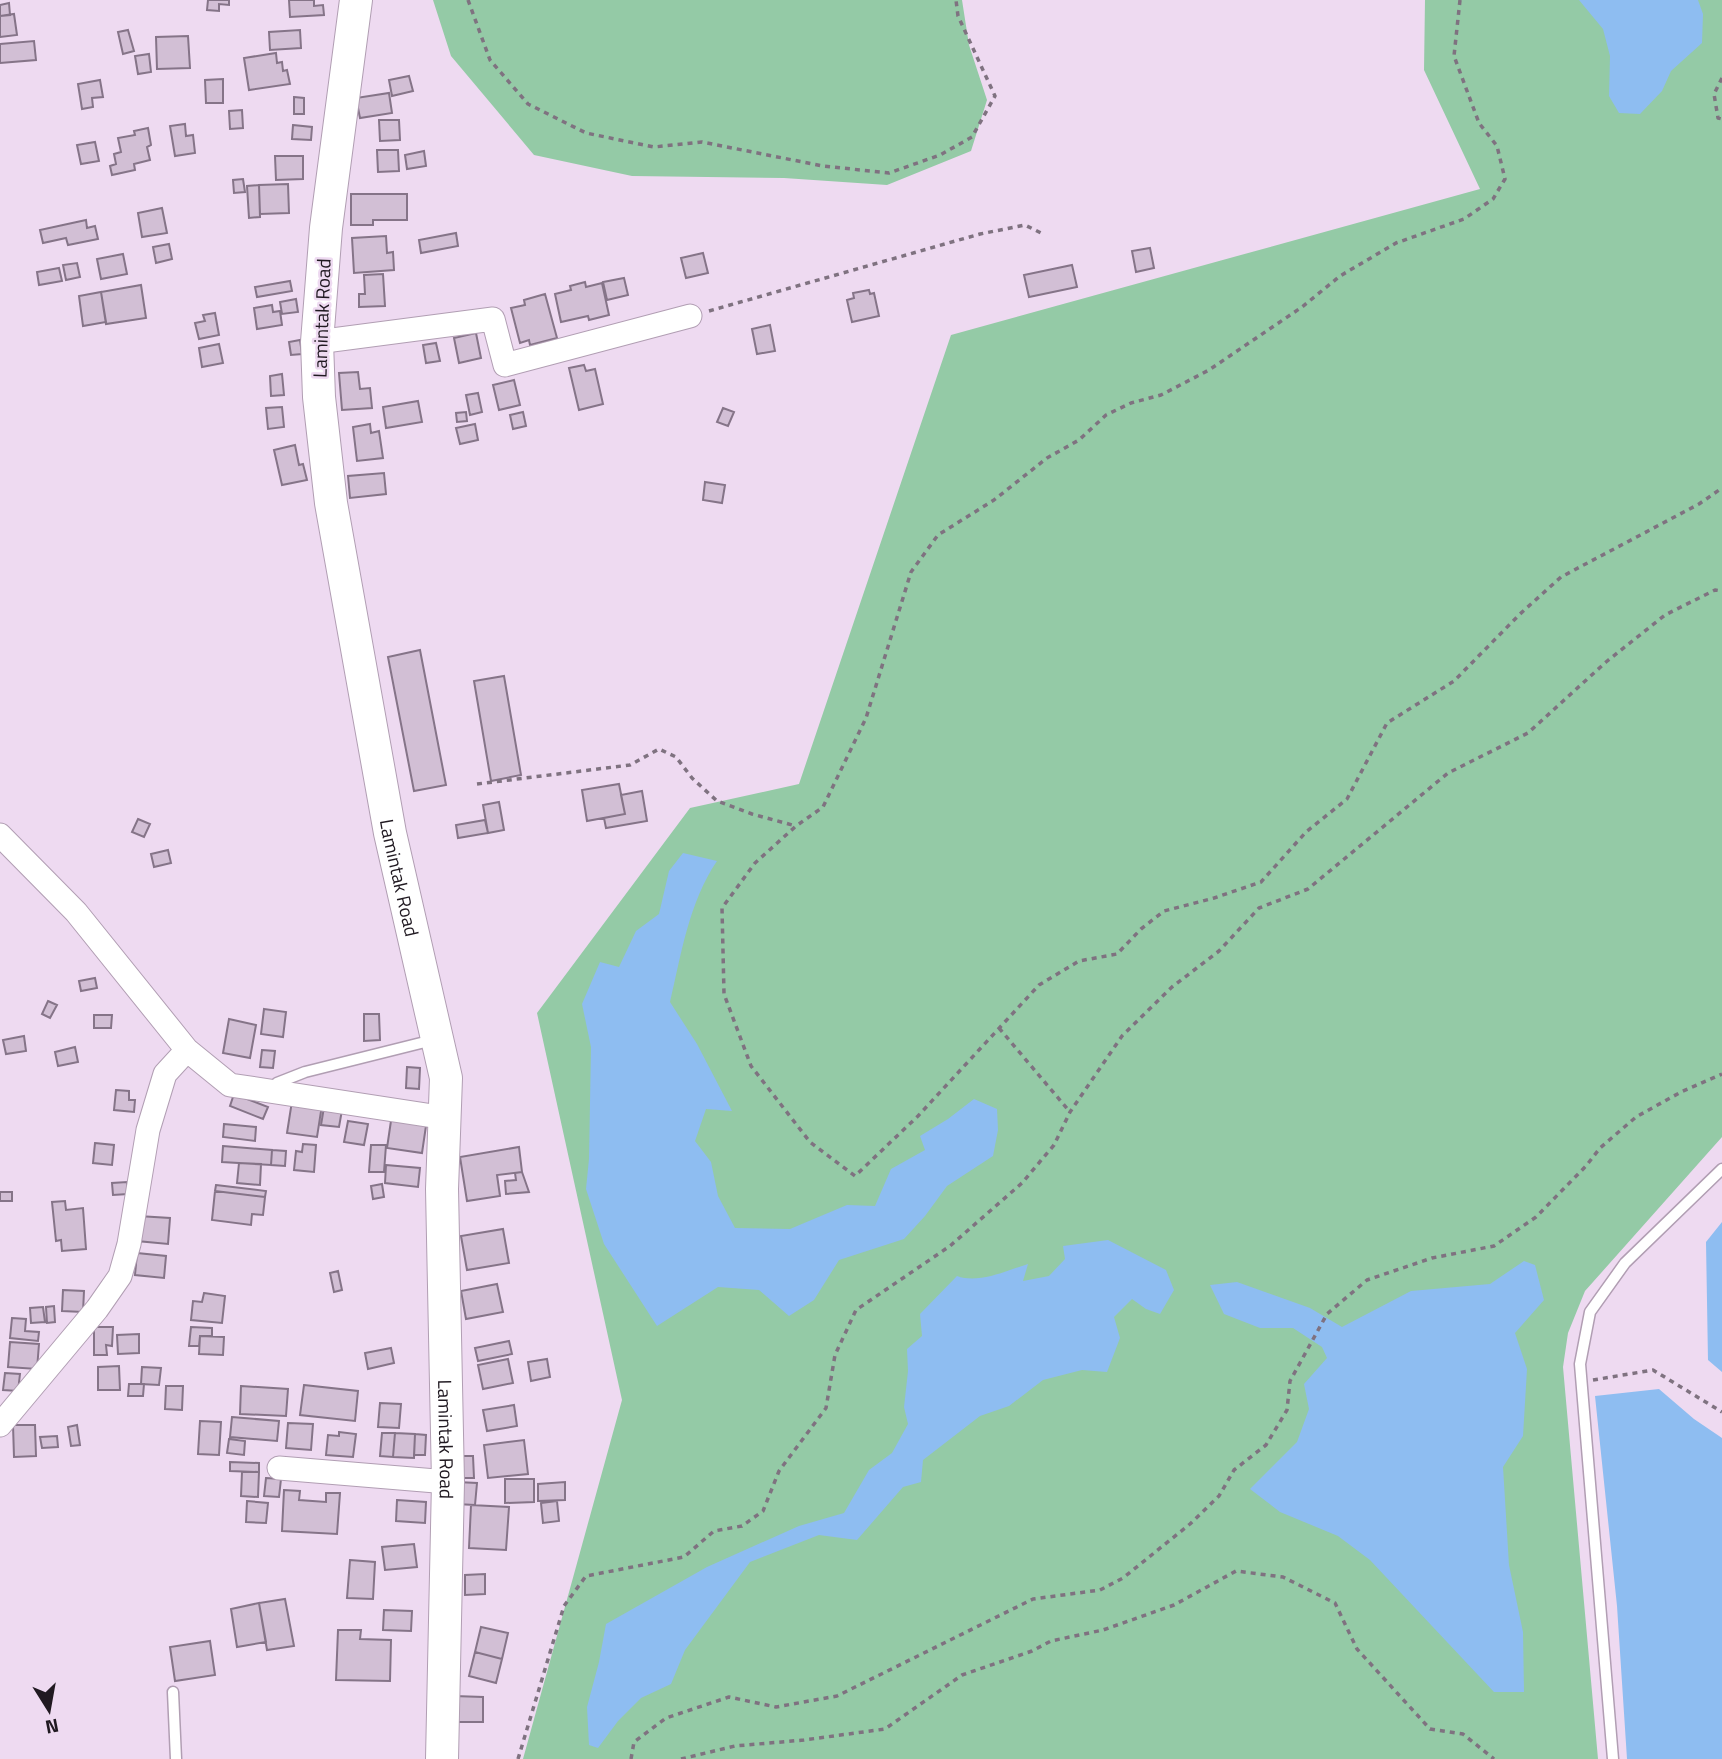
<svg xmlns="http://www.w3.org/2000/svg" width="1722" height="1759" font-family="'Titillium Web',sans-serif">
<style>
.green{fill:#94caa6}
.water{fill:#8ebdf1}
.building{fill:#d2bfd5;stroke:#857488;stroke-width:2}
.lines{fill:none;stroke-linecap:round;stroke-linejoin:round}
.lane-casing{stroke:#b19eb3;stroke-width:13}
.street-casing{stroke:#b19eb3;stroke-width:25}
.secondary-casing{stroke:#b19eb3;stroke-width:34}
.path{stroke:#7f7280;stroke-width:3.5;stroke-dasharray:5 5;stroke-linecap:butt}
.lane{stroke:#fff;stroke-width:10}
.street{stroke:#fff;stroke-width:23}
.secondary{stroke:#fff;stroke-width:32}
.labels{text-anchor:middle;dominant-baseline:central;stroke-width:5;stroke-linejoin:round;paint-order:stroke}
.street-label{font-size:19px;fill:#201921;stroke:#eedaf1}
</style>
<rect width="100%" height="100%" fill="#eedaf1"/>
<path class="green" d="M433 0H962L969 45 987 100 971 151 887 185 784 178 632 176 534 155 451 56Z
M1425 0H1722V1137L1585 1291 1568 1333 1563 1367 1598 1759H523L622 1400 537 1013 690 808 799 784 951 335 1480 189 1424 70Z"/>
<path class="water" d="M1579 0H1698L1703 14 1702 43 1671 71 1662 91 1640 114 1619 113 1609 96 1610 56 1603 29Z
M683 853 717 861C689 902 681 955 670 1002L697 1044 732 1111 706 1109 695 1141 711 1162 718 1196 735 1228 790 1229 847 1205 875 1206 891 1169 925 1150 920 1136 948 1119 974 1099 997 1109 998 1130 993 1156 947 1186 925 1216 904 1239 839 1260 814 1300 789 1316 759 1290 718 1287 657 1326 604 1244 586 1189 589 1159 591 1047 582 1004 600 962 619 967 636 931 659 914 669 871Z
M1722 1222V1372L1708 1360 1706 1242Z
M1108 1240 1166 1270 1174 1290 1160 1314 1146 1309 1132 1299 1114 1317 1120 1338 1107 1372 1082 1370 1043 1380 1009 1406 980 1416 923 1460 921 1482 903 1487 857 1540 819 1535 750 1562 685 1650 671 1684 641 1698 618 1721 598 1748 589 1745 587 1707 599 1662 606 1624 707 1567 799 1526 844 1513 869 1470 892 1453 908 1424 904 1407 908 1371 907 1349 922 1336 920 1314 957 1276C978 1284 1006 1271 1028 1264L1023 1281 1049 1276 1065 1259 1063 1246Z
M1524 1261 1535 1265 1544 1300 1515 1333 1527 1369 1523 1436 1503 1467 1509 1565 1523 1632 1524 1692H1494L1370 1560 1338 1536 1280 1512 1250 1489 1297 1442 1309 1409 1304 1384 1327 1358 1322 1347 1293 1328H1260L1224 1314 1210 1285 1237 1282 1310 1308 1342 1327 1411 1291 1490 1284Z
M1659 1389 1694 1419 1722 1438V1759H1627L1617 1606 1595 1396Z"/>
<path class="building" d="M208 0H229V5L219 4V11L207 10Z
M289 0H314V6L323 5 324 15 290 17Z
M9 3 10 15 0 16V5Z
M14 14 17 35 0 37V16Z
M128 30 134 51 123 54 118 32Z
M300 30 301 48 270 50 269 32Z
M188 36 190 68 157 69 156 37Z
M34 41 36 60 0 63V44Z
M276 53 277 63 282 62 283 71 287 70 290 84 249 90 244 58Z
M149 54 151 72 138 74 135 56Z
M409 76 413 91 392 96 389 80Z
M223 79V103H206L205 80Z
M100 80 103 97 92 98 93 107 82 109 78 84Z
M389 93 392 113 360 118 356 98Z
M294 97 304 98V114H294Z
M242 110 243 128 230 129 229 111Z
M379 120H399L400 140 380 141Z
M185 124 186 136 193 135 195 153 175 156 170 126Z
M293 125 312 127 311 140 292 139Z
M148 128 151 145 147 147 150 160 134 164 135 170 112 175 110 166 116 164 114 154 121 152 118 138 135 135 134 131Z
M95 142 99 161 81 164 77 145Z
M377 150H398L399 171 378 172Z
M424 151 426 166 407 169 405 155Z
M275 156H303V179L276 180Z
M243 179 245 192 234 193 233 180Z
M288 184 289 213 260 214 259 185Z
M259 185 260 217 249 218 247 186Z
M351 194H407V220H373V225H351Z
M162 208 167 233 142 237 138 213Z
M86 220 87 228 95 226 98 239 68 245 66 238 43 243 40 230Z
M456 233 458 246 421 253 419 240Z
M386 236 387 253 393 252 394 270 354 273 352 238Z
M169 244 172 259 156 263 153 247Z
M1150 248 1154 268 1136 272 1132 251Z
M703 253 708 273 686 278 681 258Z
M123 254 127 274 101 279 97 259Z
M77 263 80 277 66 280 63 265Z
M1072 265 1077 287 1029 297 1024 275Z
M59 268 62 281 39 285 37 272Z
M383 274 385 306 359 307V294H365L364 275Z
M624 278 628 295 607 300 603 282Z
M290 281 292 291 257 297 255 287Z
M585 282 586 287 602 283 609 315 589 320 588 316 561 322 555 294 571 290 570 286Z
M141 285 146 318 106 324 101 292Z
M869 290 870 294 874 293 879 316 852 322 847 300 854 298 853 293Z
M101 292 106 322 83 326 79 296Z
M545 294 557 338 530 345 529 340 520 343 511 308 525 305 524 300Z
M296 299 298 312 282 314 280 302Z
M272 305 273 312 280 311 282 325 257 329 254 308Z
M215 313 219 335 199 339 195 323 205 321 203 315Z
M770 325 775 351 757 354 752 329Z
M476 333 481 358 459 363 454 338Z
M300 340 302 354 291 355 289 342Z
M436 343 440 361 426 363 423 345Z
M219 344 223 363 202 367 199 348Z
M584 365 586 371 595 369 603 404 579 410 569 368Z
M358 372 360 389 370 388 372 408 342 410 339 373Z
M282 374 284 395 271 396 270 376Z
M514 380 520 405 499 410 493 385Z
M478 393 482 412 470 415 466 395Z
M418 401 422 422 386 428 383 407Z
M282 407 284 427 268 429 266 408Z
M723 408 734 412 728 426 717 422Z
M466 412 467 421 457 422 456 413Z
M523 412 526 426 513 429 510 415Z
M370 424 371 433 379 431 383 458 357 461 353 427Z
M475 424 478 440 460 444 456 428Z
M295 445 299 465 303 464 307 480 282 485 274 450Z
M384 473 386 494 350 498 348 476Z
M705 482 725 485 722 503 703 500Z
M420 650 446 785 414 791 388 657Z
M504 676 521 775 491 781 474 681Z
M619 784 625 814 587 821 582 790Z
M642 791 647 821 606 828 604 818 625 814 621 795Z
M499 802 504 830 488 833 483 805Z
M138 819 150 824 144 837 132 832Z
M485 820 488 833 458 838 456 825Z
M168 850 171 863 154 867 151 854Z
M95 978 97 988 81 991 79 981Z
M48 1001 57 1005 50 1018 42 1014Z
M264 1009 286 1012 283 1037 261 1034Z
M364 1014H379L380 1040 364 1041Z
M94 1015H112L111 1028H94Z
M229 1019 256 1025 250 1058 223 1053Z
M24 1036 26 1051 6 1054 3 1040Z
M75 1047 78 1062 58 1066 55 1052Z
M262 1050 275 1051 273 1068 260 1067Z
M407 1067 420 1068 419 1089 406 1088Z
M116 1090 129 1091V1100H135L134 1112 114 1110Z
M234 1094 268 1107 263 1119 230 1106Z
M292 1101 322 1105 317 1137 287 1133Z
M324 1107 342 1110 339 1127 321 1125Z
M392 1114 427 1119 422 1153 387 1148Z
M348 1121 368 1124 364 1145 344 1142Z
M224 1124 256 1127 255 1141 223 1137Z
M95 1143 114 1145 112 1165 93 1163Z
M303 1144 316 1145 314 1172 294 1170 296 1151 302 1152Z
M371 1145H386L384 1172H369Z
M223 1146 272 1150 271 1165 222 1162Z
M519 1147 522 1172 497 1175 500 1196 467 1201 460 1157Z
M272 1150 286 1151 285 1166 271 1165Z
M239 1163 261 1164 260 1185 237 1183Z
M386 1165 420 1168 418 1187 385 1183Z
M522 1172 529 1192 506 1194 505 1181 516 1180 515 1173Z
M127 1182 128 1194 113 1195 112 1183Z
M382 1184 384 1197 373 1199 371 1186Z
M216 1185 266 1191 265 1197 215 1191Z
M215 1191 265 1197 263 1215 252 1214 251 1225 212 1220Z
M0 1192H12V1201H0Z
M65 1201 66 1210 83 1208 86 1249 62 1251 61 1240 56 1241 52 1202Z
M138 1216 170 1218 168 1244 137 1241Z
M503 1229 509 1263 467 1270 461 1236Z
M137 1253 166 1256 164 1278 135 1275Z
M338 1271 342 1290 334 1292 330 1273Z
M497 1284 503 1312 466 1319 461 1291Z
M63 1290 84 1291 83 1312 62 1311Z
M204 1293 225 1296 222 1323 191 1320 193 1301 202 1302Z
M54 1306 55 1322 47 1323 46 1307Z
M43 1307 45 1322 31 1323 30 1308Z
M12 1318 26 1319 25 1331 39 1332 38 1341 10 1338Z
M94 1327H113L112 1346 106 1345 107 1355H94Z
M191 1327 212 1328V1336H200L199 1346H189Z
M139 1334V1353L118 1354 117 1335Z
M200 1336 224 1337 223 1355 199 1354Z
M509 1341 512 1354 478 1361 475 1348Z
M10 1342 39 1344 37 1369 8 1367Z
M391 1348 394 1363 368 1369 365 1353Z
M508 1359 513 1383 483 1389 478 1365Z
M547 1359 550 1377 531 1381 528 1362Z
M119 1366 120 1390H98V1367Z
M142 1367 161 1368 159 1385 141 1384Z
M5 1373 20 1374 18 1391 3 1390Z
M129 1384H144L143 1396H128Z
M304 1385 358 1391 355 1421 300 1415Z
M166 1386H183L182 1410 165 1409Z
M241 1386 288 1389 286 1416 240 1414Z
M380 1403 401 1404 399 1428 378 1427Z
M514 1405 517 1426 487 1431 483 1410Z
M232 1417 279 1421 277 1441 230 1437Z
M200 1421 221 1422 219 1455 198 1454Z
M288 1423 313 1424 311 1450 286 1448Z
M13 1425H35L36 1456 14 1457Z
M77 1425 80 1445 71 1446 68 1427Z
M339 1432 356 1434 353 1457 326 1455 328 1435 339 1436Z
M382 1433H395L393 1457 380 1456Z
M395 1433 415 1434 414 1458 393 1457Z
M415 1434 426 1435 425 1455H414Z
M57 1436 58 1447 42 1448 40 1437Z
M229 1439 245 1441 244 1455 227 1453Z
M524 1440 528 1474 488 1478 484 1445Z
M460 1456H473L474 1478H460Z
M230 1462 259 1463V1472L230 1471Z
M242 1472H259L258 1497 241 1496Z
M266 1478 281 1479 279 1497 264 1496Z
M505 1479H534V1502L505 1503Z
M457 1482 477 1483 475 1505 456 1504Z
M565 1482V1500L538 1501V1484Z
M284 1490 300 1491 299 1500 326 1502V1493H340L337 1534 282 1531Z
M397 1500 426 1502 425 1523 396 1521Z
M247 1501 268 1503 266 1523 246 1522Z
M557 1501 559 1521 543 1523 541 1503Z
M471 1505 509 1507 506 1550 469 1548Z
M414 1544 417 1567 385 1570 382 1547Z
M350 1560 375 1562 373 1599 347 1598Z
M485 1574V1594L465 1595V1575Z
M285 1599 294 1646 267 1650 259 1603Z
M259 1603 266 1642 237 1647 231 1609Z
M384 1610 412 1611 411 1631 383 1630Z
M481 1627 508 1633 502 1659 475 1652Z
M338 1630H361L360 1639 391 1640 390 1681 336 1680Z
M210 1641 215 1675 175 1681 170 1647Z
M475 1652 502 1659 496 1683 469 1676Z
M454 1696 483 1697V1722H454Z"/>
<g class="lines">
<defs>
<path id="lane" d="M273 1089 277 1083 305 1072 433 1040
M173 1692 176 1759
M1613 1759 1580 1364 1590 1312 1625 1263 1722 1169"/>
<path id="street" d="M317 342 493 319 505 365 690 316
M0 835 76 912 187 1050 230 1085 446 1118
M0 1425 97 1309 120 1276 129 1244 148 1130 165 1074 187 1050
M279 1468 448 1482"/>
<g id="secondary">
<path id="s1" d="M356 0 326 228 317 342 319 397 331 503 390 833 446 1078 442 1189 448 1482 442 1759"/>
</g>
</defs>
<use href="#lane" class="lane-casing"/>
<use href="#street" class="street-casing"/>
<use href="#secondary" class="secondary-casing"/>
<path class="path" d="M468 0 490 60 528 104 586 133 654 147 702 142 823 166 889 173 940 155 972 137 995 96 958 16 956 0
M1460 0 1454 56 1479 123 1497 146 1505 179 1493 199 1464 219 1396 243 1340 276 1302 307 1209 370 1161 395 1131 403 1106 415 1079 440 1047 458 994 500 938 535 911 572 866 718 823 807 796 826 755 863 722 908 724 994 751 1066 810 1142 855 1176 918 1116 1039 985 1079 961 1117 954 1141 929 1164 911 1214 898 1261 882 1306 832 1347 799 1387 723 1454 681 1520 614 1561 577 1699 504 1722 488
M1722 78 1714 94 1718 118 1722 119
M709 311 980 234 1025 225 1043 234
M477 784 630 765 659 749 676 757 692 778 717 801 752 814 796 826
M999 1028 1070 1112
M1593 1380 1653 1370 1722 1412
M518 1759 564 1606 586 1576 684 1557 714 1531 742 1526 763 1511 779 1471 826 1408 835 1355 856 1310 950 1246 1022 1183 1054 1145 1070 1112 1122 1036 1172 987 1219 951 1259 908 1308 889 1448 773 1528 733 1606 662 1665 615 1715 590 1722 591
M631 1759 634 1742 666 1718 729 1697 776 1707 837 1696 1033 1599 1100 1590 1123 1578 1190 1524 1219 1496 1234 1470 1266 1445 1287 1410 1290 1381 1327 1314 1367 1280 1432 1258 1494 1246 1536 1217 1586 1166 1600 1148 1636 1117 1681 1092 1722 1074
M681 1759 735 1746 804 1740 885 1729 962 1675 1032 1651 1051 1641 1103 1630 1174 1605 1236 1571 1283 1577 1335 1603 1357 1649 1430 1729 1463 1734 1494 1759"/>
<use href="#lane" class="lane"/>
<use href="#street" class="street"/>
<use href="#secondary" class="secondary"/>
</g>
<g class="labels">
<g class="street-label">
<text transform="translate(321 318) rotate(-88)">Lamintak Road</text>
<text stroke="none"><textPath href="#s1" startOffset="887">Lamintak Road</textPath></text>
<text stroke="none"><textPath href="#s1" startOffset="1454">Lamintak Road</textPath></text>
</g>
</g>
<g transform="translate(49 1710) rotate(169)" stroke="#eedaf1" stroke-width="5" paint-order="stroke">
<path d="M0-5L12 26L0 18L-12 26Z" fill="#201921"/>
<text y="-10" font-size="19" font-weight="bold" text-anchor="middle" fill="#201921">N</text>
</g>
</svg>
